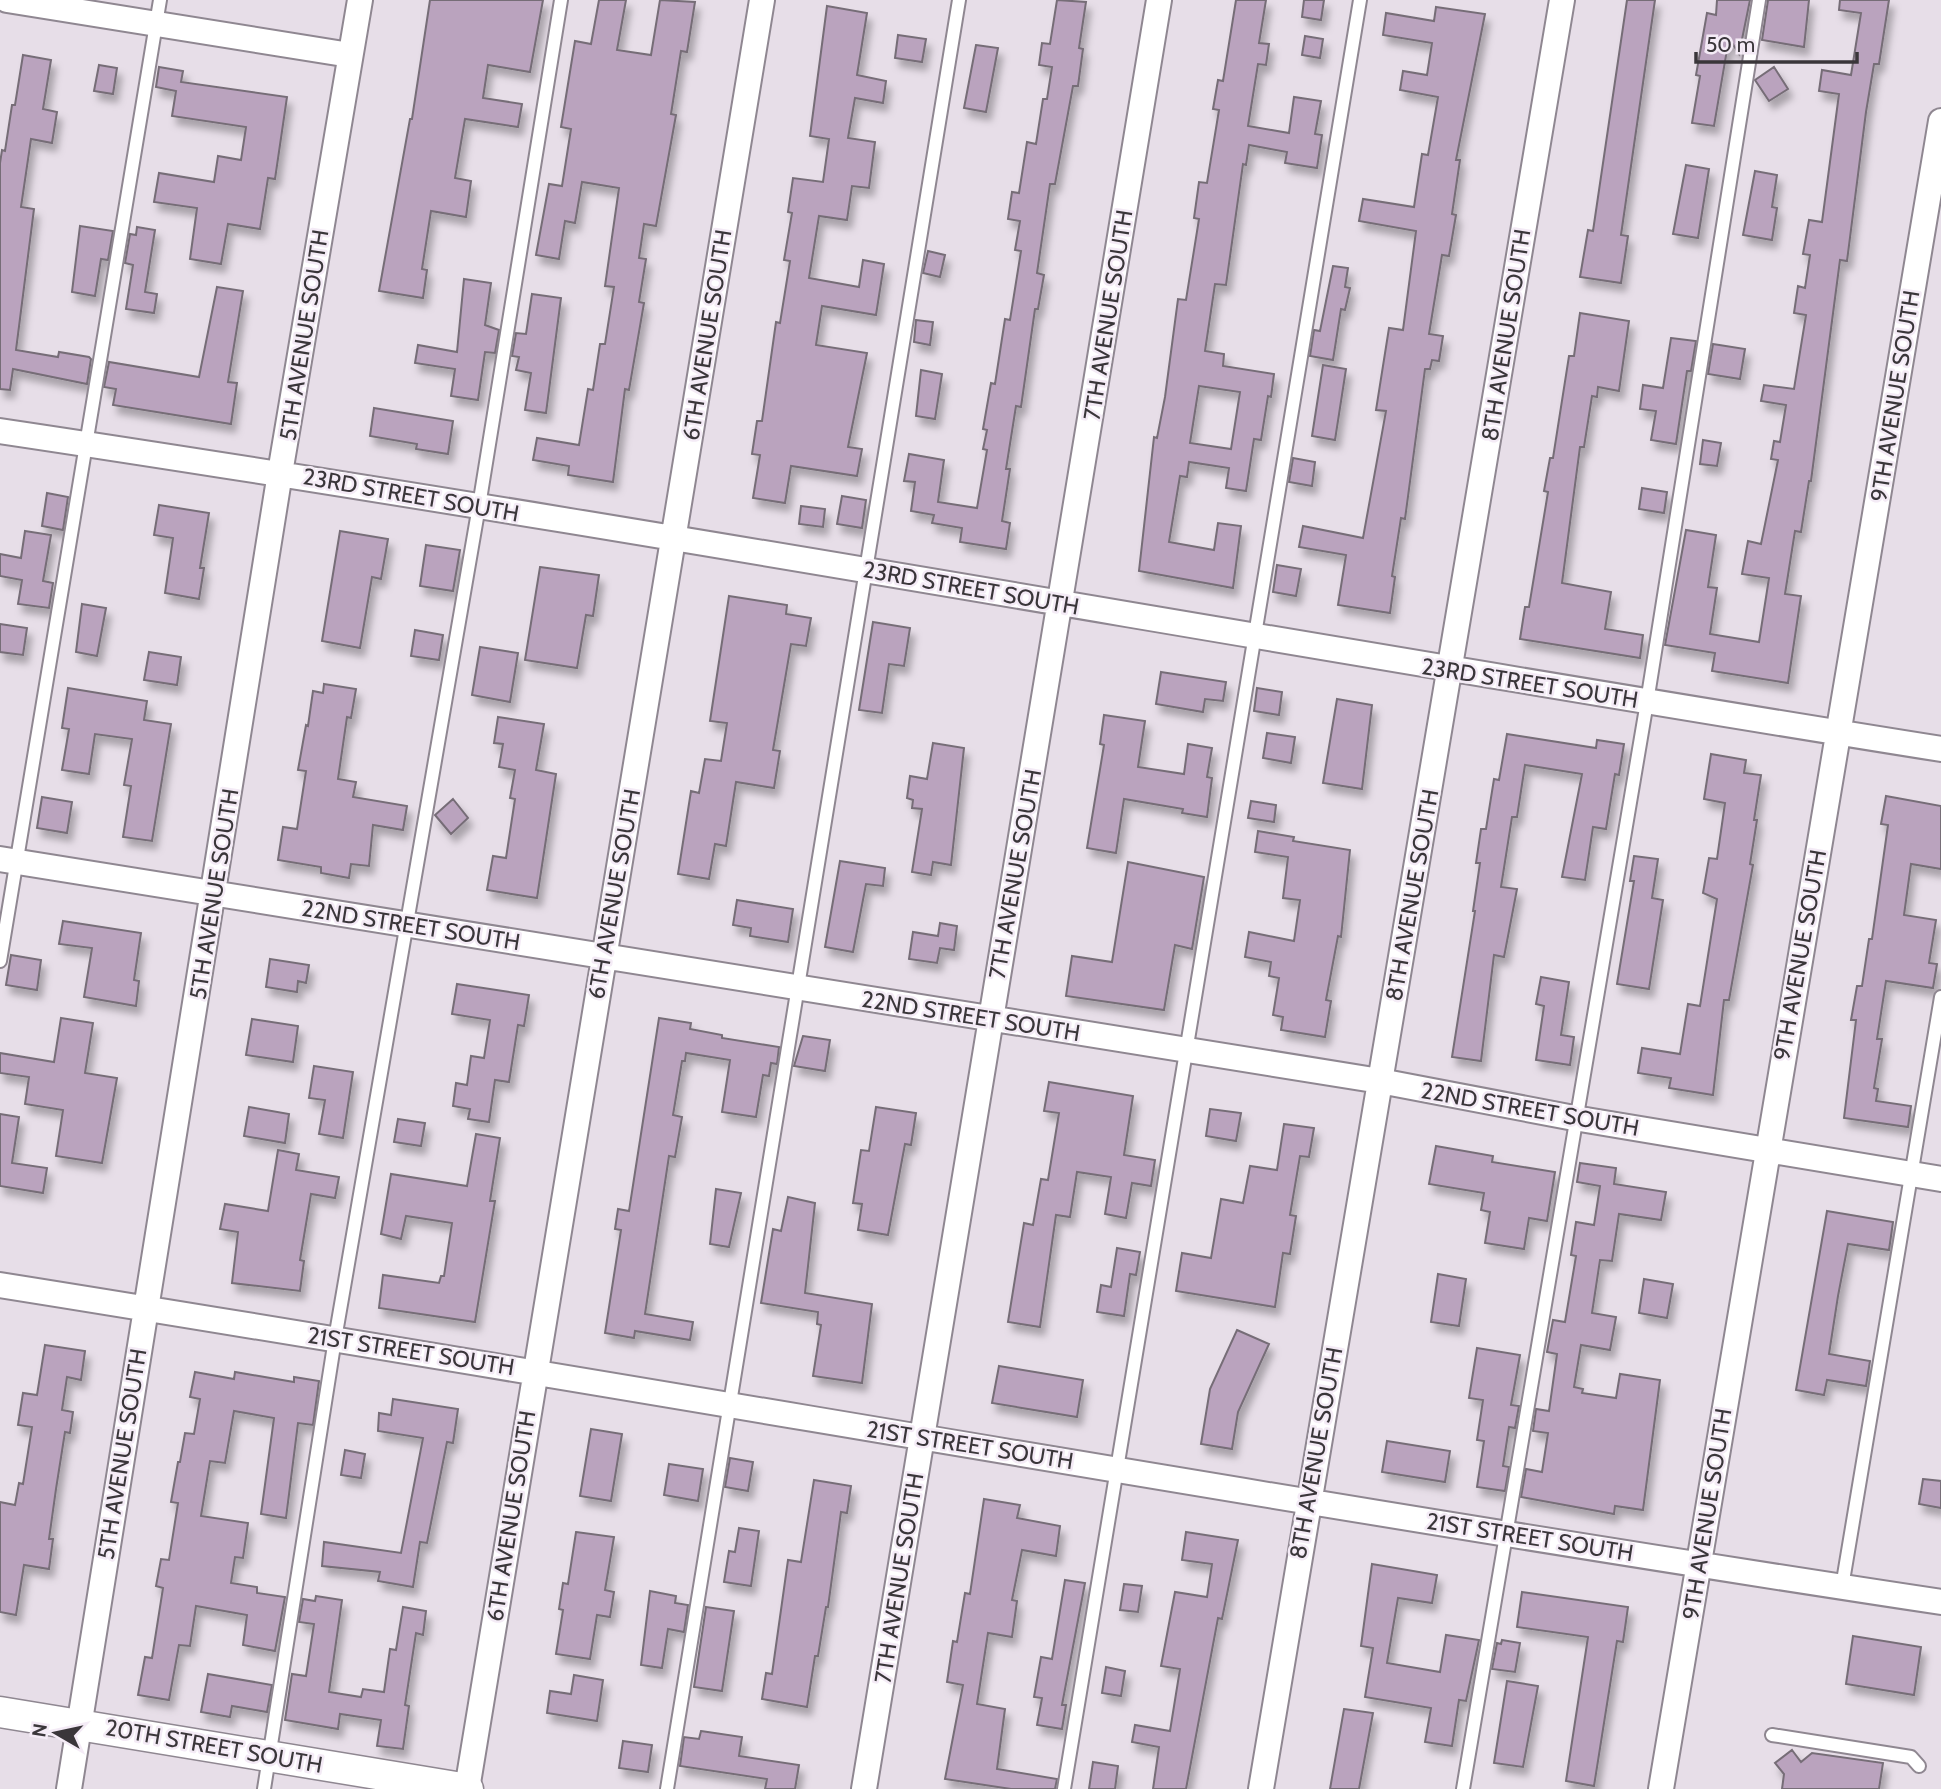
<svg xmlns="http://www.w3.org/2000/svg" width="1941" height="1789" font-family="Cabin,sans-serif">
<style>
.building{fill:#baa3be;stroke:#766d77;stroke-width:2;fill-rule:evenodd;filter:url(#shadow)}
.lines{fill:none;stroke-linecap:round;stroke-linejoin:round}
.service-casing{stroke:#8f8791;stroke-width:16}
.minor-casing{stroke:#8f8791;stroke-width:28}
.tertiary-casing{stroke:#8f8791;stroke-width:33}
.service{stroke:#fff;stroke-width:12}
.minor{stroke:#fff;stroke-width:24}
.tertiary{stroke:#fff;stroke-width:30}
.labels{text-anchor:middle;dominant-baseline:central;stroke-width:5;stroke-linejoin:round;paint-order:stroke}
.street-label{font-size:23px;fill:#3a363a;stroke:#f4ebf6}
</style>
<defs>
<filter id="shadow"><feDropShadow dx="4.5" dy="8" stdDeviation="3.5" flood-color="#0004"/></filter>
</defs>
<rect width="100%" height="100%" fill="#e7dee8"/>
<path class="building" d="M430 0H543L530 72 488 65 483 98 522 104 518 127 465 119 455 178 471 181 466 217 431 211 422 269 427 270 423 298 379 291 410 119H412Z
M599 0H626L617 50 651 55 660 0 695 2 687 52 681 51 671 114 676 115 656 226 644 224 639 258 646 259 639 302 644 303 629 390 625 389 613 482 568 475 569 466 533 460 537 438 579 445 588 389 593 390 600 344H605L614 287 605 286 619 188 582 182 575 223 565 221 559 259 536 255 549 184 562 186 571 129 561 127 575 41 591 44Z
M1057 0 1086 2 1079 48 1083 49 1078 86H1073L1055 184H1050L1037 273 1044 275 1038 309H1035L1021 407 1016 406 1006 469H1010L1002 521 1010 523 1006 549 960 542 962 528 932 523 934 515 911 511 915 482 904 481 909 454 944 460 938 502 977 508 987 450 983 449 987 430 983 429 991 383 995 384 1005 319 1010 320 1021 251 1015 250 1020 221 1008 219 1012 192 1019 193 1027 142 1036 144 1043 99H1047L1052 67 1039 65 1042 43 1050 44Z
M1236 0H1266L1259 43 1269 44 1266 65 1258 64 1248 126 1289 133 1294 97 1321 101 1315 134 1322 135 1317 168 1285 163 1287 152 1249 145 1246 165 1243 164 1226 285 1215 284 1205 351 1224 354 1223 366 1274 374 1271 397 1268 396 1261 440 1254 439 1246 491 1226 488 1229 468 1189 462 1187 477 1180 476 1169 542 1214 550 1218 523 1241 526 1233 588 1139 571 1154 437 1157 438 1165 397 1178 299 1186 300 1199 219 1194 218 1199 182 1207 183 1219 110 1213 109 1218 80 1223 81ZM1199 386 1240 392 1231 449 1190 443Z
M1304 0H1324L1321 20 1302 17Z
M1627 0H1655L1621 235 1628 236 1621 283 1580 277 1588 230 1593 231Z
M1717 0H1750L1739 54 1729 38 1714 126 1692 123 1700 76 1696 75 1707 13 1716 15Z
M1768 0H1809L1804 47 1762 40Z
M1840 0H1889L1879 64H1874L1866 112 1847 261 1840 260 1811 481H1809L1801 532 1795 531 1785 594 1801 596 1788 683 1712 671 1715 653 1665 645 1686 530 1716 535 1708 587 1717 588 1710 634 1759 642 1769 578 1742 574 1748 541 1761 544 1778 460 1771 459 1774 441 1780 442 1786 405 1761 401 1764 385 1794 389 1806 315 1794 313 1798 286 1805 288 1810 255 1803 254 1809 220 1822 222 1839 94 1819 91 1822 70 1851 75 1861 13 1839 10Z
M827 6 867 13 857 75 886 81 883 103 855 98 848 138 875 142 869 188 852 186 847 220 819 216 809 278 859 287 863 260 884 264 876 315 822 306 816 345 867 353 848 447 862 449 857 476 791 466 785 503 753 498 760 455 752 454 757 421H762L776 322 780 323 790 261 784 260 792 213 788 212 793 178 823 182 829 139 810 136Z
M1436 7 1485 14 1456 160H1460L1452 214 1456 215 1449 256 1442 255 1429 334 1443 336 1439 361 1432 360 1430 369H1425L1405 519 1401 518 1392 576 1395 577 1390 613 1338 605 1346 555 1299 547 1303 526 1363 538 1386 411 1376 410 1389 328 1403 330 1416 231 1359 221 1363 199 1414 207 1422 154 1428 155 1438 97 1400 90 1403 71 1427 75 1432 43 1383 35 1386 13 1434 21Z
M898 35 926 39 922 62 895 58Z
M1305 36 1323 39 1320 58 1302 55Z
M976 45 998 48 986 112 964 108Z
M23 55 51 60 43 109 57 112 52 143 31 139 21 207 34 209 16 350 58 357 59 352 89 357 91 359 87 384 13 369 10 390 0 389V163L2 150 5 151 12 105H15Z
M99 65 117 68 113 94 94 91Z
M159 67 183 71 181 82 287 97 275 179 268 178 260 229 228 224 221 264 190 259 197 208 154 202 159 173 214 182 218 156 241 160 246 127 172 116 176 91 156 87Z
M1774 67 1788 89 1769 101 1755 80Z
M1686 165 1709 169 1698 238 1673 234Z
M1755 171 1777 175 1772 207 1777 208 1772 240 1743 235Z
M80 226 113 231 108 260 101 259 95 296 72 292Z
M137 227 155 230 145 292 157 294 154 313 126 309 133 265 125 263 130 234 136 235Z
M928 251 945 255 940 277 923 273Z
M1333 266 1348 268 1345 287 1350 288 1345 310 1341 309 1333 360 1310 356 1314 330 1320 331Z
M464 279 491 283 485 325 499 330 495 353 485 352 478 400 451 396 455 369 415 363 418 345 457 352Z
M217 287 243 291 228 382 237 383 231 424 113 405 116 389 104 387 109 362 199 377Z
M532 294 561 298 546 413 525 410 531 373 516 370 519 357 512 356 516 333 526 334Z
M1580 313 1629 321 1619 391 1598 387 1597 397 1592 396 1584 447H1580L1562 583 1611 592 1605 629 1643 635 1640 658 1520 639 1525 607H1529L1548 492 1544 491 1550 458H1553L1569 356H1574Z
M916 320 933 322 930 345 914 342Z
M1671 338 1696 341 1691 371H1687L1676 444 1651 440 1656 411 1640 409 1643 385 1663 388Z
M1713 344 1745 349 1740 379 1708 374Z
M1323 365 1346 369 1335 440 1312 436Z
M921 370 942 374 935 419 916 416Z
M374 408 453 421 448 454 416 449 417 444 370 436Z
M1703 440 1721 443 1717 466 1700 464Z
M1293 458 1315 462 1312 486 1289 482Z
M1642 488 1667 492 1664 513 1639 509Z
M47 493 68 497 63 530 42 526Z
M842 496 866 500 862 528 837 524Z
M159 505 209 513 200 568H204L199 599 165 593 173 538 154 535Z
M801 506 825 509 823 527 799 524Z
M25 531 51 535 43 581 53 583 49 608 18 604 22 580 0 576V554L21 558Z
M340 531 388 539 381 579 372 577 360 648 322 641Z
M426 545 460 550 453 591 420 586Z
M1277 565 1301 569 1296 596 1273 592Z
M540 567 599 575 593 616 586 615 577 668 525 660Z
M729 596 787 605 786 614 811 618 806 646 791 644 773 750 780 751 774 788 736 782 726 846 715 844 709 879 678 874 691 791 699 793 705 759 721 761 727 723 710 721Z
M82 604 106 608 97 656 76 652Z
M873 622 910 628 904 666 889 664 882 713 859 710Z
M0 624 27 628 23 655 0 652Z
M415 630 443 635 439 660 411 656Z
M480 647 518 653 510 702 472 695Z
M149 652 181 657 177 685 144 680Z
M1161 672 1226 682 1223 701 1205 699 1203 712 1156 704Z
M324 684 356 689 351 718 347 717 338 779 356 782 353 797 407 806 403 830 373 825 369 866 351 864 349 878 321 873V867L278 860 283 827 297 829 306 771 298 770 306 725 308 726 313 691 323 693Z
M68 688 147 701 144 720 171 724 152 841 123 837 131 786 124 785 132 739 95 734 89 774 62 770 69 729 62 728Z
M1257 688 1282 692 1279 715 1254 711Z
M1337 699 1372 705 1362 789 1323 783Z
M1104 715 1145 721 1138 767 1184 774 1188 744 1212 748 1207 777 1212 778 1207 817 1182 813 1183 809 1124 799 1116 853 1087 848 1104 745 1100 744Z
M498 717 544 724 536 770 556 774 537 898 487 890 493 856 506 858 515 799 510 798 515 770 499 767 503 744 494 743Z
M1267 733 1295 737 1291 763 1263 758Z
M1507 734 1596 748 1597 740 1624 744 1619 775 1615 774 1606 829 1593 827 1585 880 1562 877 1582 774 1525 765 1517 817H1512L1501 887 1517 889 1504 957 1494 955 1481 1061 1452 1057 1475 911H1473L1480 863H1476L1481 829H1486L1494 779 1499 780Z
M933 743 964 748 951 865 933 862 931 875 912 872 922 809 912 808 913 800 907 798 910 776 927 779Z
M1711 754 1746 760 1744 773 1761 775 1754 820H1757L1750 864 1753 865 1729 1000H1724L1713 1095 1669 1088 1671 1078 1638 1073 1642 1048 1680 1054 1688 1004 1700 1006 1717 899 1703 893 1709 858 1717 859 1725 803 1704 799Z
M1886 796 1941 806V869L1911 864 1904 915 1936 920 1929 963 1937 964 1933 988 1886 981 1877 1039H1882L1874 1088 1878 1089 1876 1101 1911 1106 1908 1127 1844 1118 1856 1020H1851L1857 986H1862L1869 939H1872L1888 825 1881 824Z
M42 797 72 802 67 833 37 828Z
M453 799 468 818 451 834 435 815Z
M1251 801 1276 805 1274 822 1248 818Z
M1258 831 1294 837 1293 841 1350 850 1341 937 1338 936 1326 1000 1331 1001 1325 1037 1281 1030 1283 1017 1273 1015 1279 978 1269 976 1271 962 1245 957 1249 932 1294 941 1300 900 1283 898 1288 857 1255 852Z
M1634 856 1658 859 1652 898 1663 900 1649 989 1617 984 1634 881H1630Z
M840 861 885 868 883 886 866 884 853 952 825 947Z
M1128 862 1204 877 1192 949 1175 945 1164 1010 1066 996 1072 956 1112 962Z
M737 900 793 909 788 942 750 936 751 928 733 925Z
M63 921 141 933 134 980 139 981 136 1006 84 997 92 948 59 944Z
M940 923 957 926 954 950 940 948 937 963 909 959 913 932 938 936Z
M11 955 41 960 37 990 6 985Z
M270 959 309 965 306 983 298 981 297 992 266 987Z
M1541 977 1569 982 1561 1035 1574 1037 1570 1065 1536 1060 1544 1006 1536 1004Z
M457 984 529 995 524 1026 518 1025 509 1082 495 1080 489 1122 468 1119 470 1109 453 1106 456 1083 467 1085 471 1056 484 1058 490 1020 452 1014Z
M61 1018 93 1023 85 1073 117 1078 102 1163 56 1156 63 1110 25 1104 29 1077 0 1073V1053L54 1062Z
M659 1018 691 1023 690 1029 722 1035V1038L779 1047 777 1064 771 1063 769 1076 763 1075 756 1117 722 1112 730 1060 686 1053 685 1061H682L673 1115 682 1117 675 1157 669 1156 645 1314 693 1322 690 1340 635 1331 634 1338 605 1333 621 1230 615 1229 618 1209 629 1211Z
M252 1019 298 1026 293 1062 246 1055Z
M803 1036 830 1040 825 1071 794 1066Z
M314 1066 353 1072 343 1138 319 1134 325 1100 309 1098Z
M1049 1082 1133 1096 1124 1155 1155 1160 1151 1186 1132 1183 1126 1218 1105 1214 1111 1177 1077 1172 1070 1217 1056 1215 1040 1327 1008 1322 1024 1223 1033 1225 1041 1179 1048 1180 1059 1113 1044 1111Z
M249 1107 289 1114 285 1143 244 1136Z
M876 1107 916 1113 911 1145 905 1144 888 1235 858 1230 862 1204 853 1203 861 1150 869 1151Z
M1210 1109 1241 1113 1236 1141 1206 1136Z
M0 1114 19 1117 12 1163 47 1168 43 1193 0 1186Z
M398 1119 425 1123 421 1146 394 1142Z
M1284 1124 1314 1128 1309 1157 1300 1156 1290 1215 1296 1216 1290 1254 1283 1253 1275 1307 1176 1291 1182 1253 1211 1258 1221 1199 1243 1203 1250 1166 1277 1170Z
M476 1134 500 1138 490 1201H495L475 1322 379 1308 383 1275 439 1283 441 1276H444L452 1223 406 1216 401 1239 381 1234 391 1174 467 1186Z
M1436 1146 1493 1156 1492 1162 1555 1172 1547 1221 1529 1218 1524 1249 1485 1243 1490 1212 1481 1210 1484 1193 1429 1184Z
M278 1150 299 1154 296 1170 339 1177 335 1198 311 1194 300 1260 304 1261 300 1291 232 1283 238 1232 220 1229 225 1204 268 1211Z
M1580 1163 1616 1168 1614 1184 1666 1192 1661 1220 1619 1214 1612 1261 1600 1260 1592 1313 1616 1317 1610 1350 1581 1345 1574 1387 1583 1389 1582 1393 1616 1398 1620 1374 1660 1380 1643 1510 1615 1506 1614 1514 1521 1497 1526 1469 1542 1472 1548 1433 1533 1431 1536 1409 1549 1411 1557 1354 1547 1352 1553 1320 1565 1322 1576 1256 1571 1255 1576 1222 1594 1225 1600 1186 1577 1182Z
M716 1189 741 1193 729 1247 710 1244Z
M788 1197 815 1203 805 1293 872 1304 862 1383 813 1376 821 1325 817 1324 818 1312 761 1303 773 1229 781 1231Z
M1827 1211 1893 1222 1889 1250 1848 1244 1838 1296 1829 1354 1870 1361 1866 1386 1827 1380 1824 1395 1796 1390Z
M1117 1248 1140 1252 1136 1275 1130 1274 1124 1316 1097 1312 1101 1285 1111 1287Z
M1438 1274 1466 1279 1459 1326 1431 1322Z
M1644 1279 1673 1284 1667 1318 1639 1313Z
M1237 1330 1269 1344 1238 1412 1232 1449 1201 1444 1210 1389Z
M45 1345 85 1351 81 1380 67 1377 62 1410 73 1412 70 1433 65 1432 56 1489 49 1539H53L49 1569 24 1565 16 1615 0 1612V1502L15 1505 19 1483 23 1484 32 1427 18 1425 23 1393 37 1395Z
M1477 1348 1520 1355 1511 1405 1519 1406 1515 1428 1509 1427 1503 1466 1509 1467 1505 1491 1477 1487 1484 1441 1477 1440 1483 1400 1469 1398Z
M999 1366 1083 1380 1077 1417 992 1403Z
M195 1372 234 1379 235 1372 294 1382V1377L319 1381 313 1425 298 1423 286 1518 261 1514 274 1418 234 1411 225 1463 210 1461 201 1516 248 1523 243 1558 235 1557 231 1583 257 1587V1593L285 1597 275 1651 243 1645 247 1615 196 1606 190 1646 179 1645 169 1700 138 1695 145 1657 152 1658 163 1588 156 1586 161 1559 169 1560 178 1503 171 1502 178 1462H180L185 1433 194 1434 200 1399 190 1397Z
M393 1399 458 1409 453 1443 447 1442 427 1543 420 1542 413 1587 378 1581 380 1572 322 1566 324 1542 401 1553 423 1438 378 1431 379 1413 391 1415Z
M591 1429 622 1434 611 1501 580 1496Z
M1387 1441 1450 1451 1445 1482 1382 1472Z
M345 1450 365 1454 361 1478 341 1475Z
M730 1458 753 1462 748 1491 725 1487Z
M669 1464 703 1469 698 1501 664 1495Z
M1923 1479 1941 1481V1508L1919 1504Z
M814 1480 851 1486 847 1513 841 1512 828 1607H826L818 1656H815L807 1707 762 1699 766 1673 772 1674 788 1560 801 1562Z
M984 1499 1020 1505 1017 1518 1060 1526 1056 1556 1022 1550 1012 1600 1017 1601 1012 1637 988 1633 977 1704 1005 1709 997 1769 1057 1779 1055 1789H1011L945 1779 963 1685 947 1682 953 1641 957 1642 965 1593 970 1594Z
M739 1528 759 1531 751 1586 724 1582 729 1551 735 1552Z
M576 1532 614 1537 605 1590 614 1592 610 1617 597 1615 590 1659 556 1654 563 1610 559 1609 563 1583 568 1584Z
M1186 1532 1238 1540 1222 1619 1218 1618 1186 1789H1153L1159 1747 1132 1742 1135 1725 1170 1731 1180 1669 1161 1666 1175 1592 1207 1597 1212 1564 1182 1560Z
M1372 1564 1437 1575 1432 1603 1398 1598 1387 1663 1440 1672 1446 1635 1479 1640 1466 1701 1459 1700 1452 1746 1425 1742 1431 1708 1365 1697 1373 1648 1361 1646Z
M1065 1580 1085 1583 1062 1705H1066L1062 1729 1037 1725 1042 1698 1034 1697 1041 1657 1052 1659Z
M1124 1584 1142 1586 1138 1612 1120 1610Z
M650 1591 676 1596 675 1603 688 1605 684 1632 668 1629 662 1668 641 1665Z
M1522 1592 1628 1607 1623 1642 1617 1641 1594 1786 1566 1781 1588 1637 1517 1627Z
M316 1596 342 1600 329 1692 361 1697 363 1689 384 1692 390 1649 396 1650 403 1607 426 1611 423 1635 416 1633 405 1705 409 1706 403 1749 377 1746 381 1720 340 1714 338 1729 285 1720 292 1674 306 1676 314 1624 299 1622 303 1599 315 1601Z
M706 1607 734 1611 722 1691 694 1687Z
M1853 1636 1921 1647 1914 1695 1846 1684Z
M1502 1640 1520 1643 1515 1672 1492 1669 1497 1643 1501 1644Z
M1106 1667 1125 1671 1121 1696 1102 1693Z
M208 1674 272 1685 267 1712 232 1706 230 1717 201 1712Z
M574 1675 603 1680 597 1721 547 1713 550 1691 571 1694Z
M1507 1681 1538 1686 1523 1767 1494 1763Z
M1344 1709 1373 1713 1359 1789H1330Z
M701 1731 742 1737 739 1756 799 1765 795 1789H765L767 1779 680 1766 684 1737 699 1739Z
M623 1741 652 1745 648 1772 619 1768Z
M1792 1750 1801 1762 1812 1753 1883 1763 1879 1789H1782L1784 1774 1775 1763Z
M1093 1762 1118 1766 1115 1789H1089Z"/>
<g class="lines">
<defs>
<path id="service" d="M0 961 160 0
M1842 1587 1941 997
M1772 1735 1911 1757 1919 1766
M264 1789 335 1339 479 506 561 0
M667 1789 959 0
M1064 1789 1360 0
M1463 1789 1647 702 1759 0"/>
<path id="minor" d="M7 0 350 55
M0 431C648 528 1293 646 1941 749
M0 859 1380 1081 1574 1118 1941 1179
M0 1285C647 1388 1293 1504 1941 1602
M69 1789 280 473 360 0
M467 1789 762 0
M864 1789 1159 0
M1261 1789 1562 0
M1661 1789 1941 121"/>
<path id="tertiary" d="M0 1712 468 1789"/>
</defs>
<use href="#service" class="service-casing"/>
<use href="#minor" class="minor-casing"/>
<use href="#tertiary" class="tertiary-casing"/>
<use href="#service" class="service"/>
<use href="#minor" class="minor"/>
<use href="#tertiary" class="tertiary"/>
</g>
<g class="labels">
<g class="street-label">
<text transform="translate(1108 315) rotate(-81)">7TH AVENUE SOUTH</text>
<text transform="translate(304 335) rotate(-81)">5TH AVENUE SOUTH</text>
<text transform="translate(707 335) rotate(-81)">6TH AVENUE SOUTH</text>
<text transform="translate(1506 335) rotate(-81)">8TH AVENUE SOUTH</text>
<text transform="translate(1895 396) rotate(-81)">9TH AVENUE SOUTH</text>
<text transform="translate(411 495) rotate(10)">23RD STREET SOUTH</text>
<text transform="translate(971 588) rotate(10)">23RD STREET SOUTH</text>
<text transform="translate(1530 683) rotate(9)">23RD STREET SOUTH</text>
<text transform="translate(1015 874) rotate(-80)">7TH AVENUE SOUTH</text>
<text transform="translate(214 894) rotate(-81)">5TH AVENUE SOUTH</text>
<text transform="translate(614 894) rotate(-80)">6TH AVENUE SOUTH</text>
<text transform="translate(1412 895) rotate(-80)">8TH AVENUE SOUTH</text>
<text transform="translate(411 925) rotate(9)">22ND STREET SOUTH</text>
<text transform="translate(1800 955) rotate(-80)">9TH AVENUE SOUTH</text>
<text transform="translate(971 1016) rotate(9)">22ND STREET SOUTH</text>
<text transform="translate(1530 1109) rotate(10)">22ND STREET SOUTH</text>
<text transform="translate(411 1351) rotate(9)">21ST STREET SOUTH</text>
<text transform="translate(970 1445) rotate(9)">21ST STREET SOUTH</text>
<text transform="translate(1316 1453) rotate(-80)">8TH AVENUE SOUTH</text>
<text transform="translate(122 1454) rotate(-81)">5TH AVENUE SOUTH</text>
<text transform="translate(1707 1514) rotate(-81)">9TH AVENUE SOUTH</text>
<text transform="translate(511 1516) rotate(-81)">6TH AVENUE SOUTH</text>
<text transform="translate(1530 1537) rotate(9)">21ST STREET SOUTH</text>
<text transform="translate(899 1578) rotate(-81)">7TH AVENUE SOUTH</text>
<text transform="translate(214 1746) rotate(10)">20TH STREET SOUTH</text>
</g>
</g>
<g transform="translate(56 1733) rotate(279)" stroke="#f4ebf6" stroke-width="5" paint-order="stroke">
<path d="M0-5L12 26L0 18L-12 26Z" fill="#3a363a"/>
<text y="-10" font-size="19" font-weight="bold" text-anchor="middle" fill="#3a363a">N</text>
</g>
<path d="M1696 52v10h161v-10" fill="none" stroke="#3a363a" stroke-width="3.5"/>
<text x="1706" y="52" font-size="21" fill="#3a363a" stroke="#f4ebf6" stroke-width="5" paint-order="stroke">50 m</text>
</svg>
